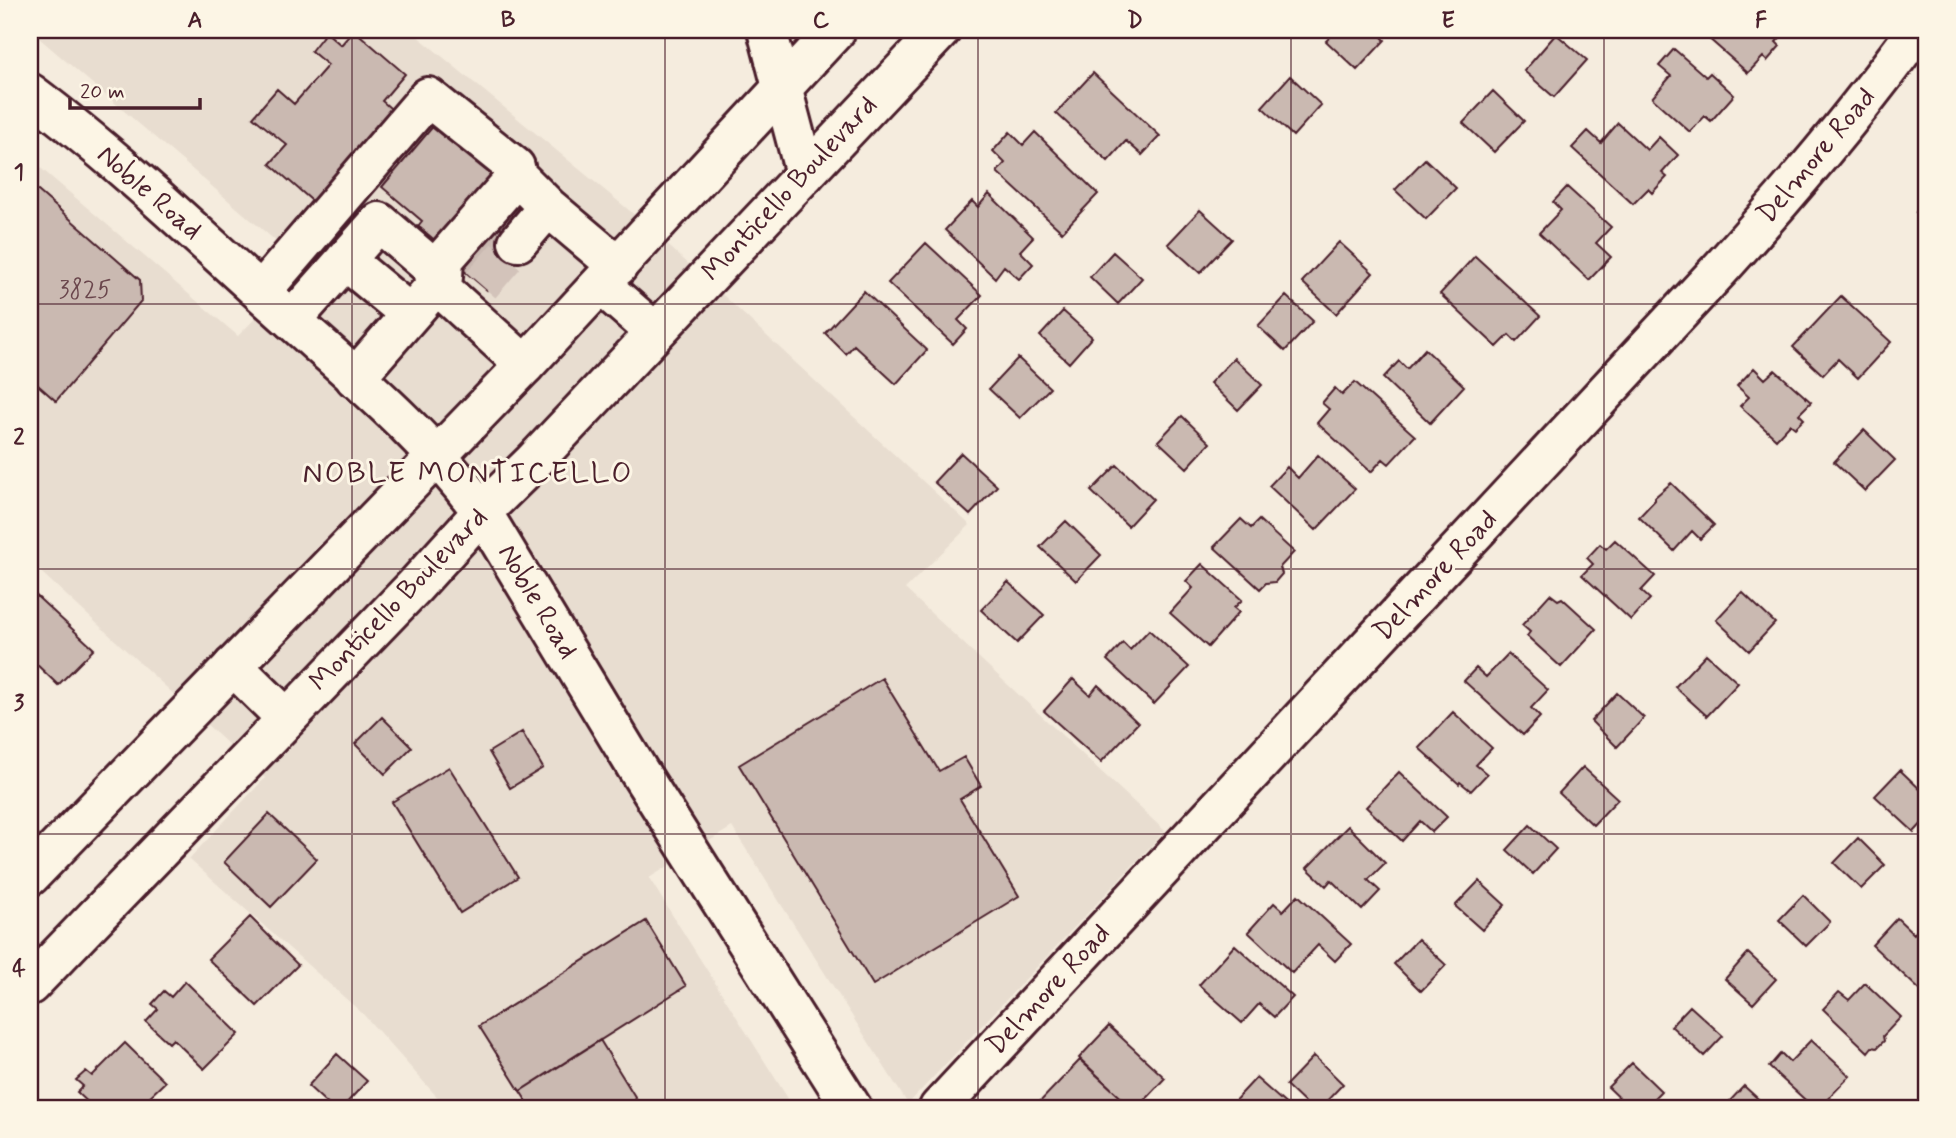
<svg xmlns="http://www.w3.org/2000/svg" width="1956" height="1138" font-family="Mynerve,sans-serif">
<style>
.built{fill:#e8ddd0}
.building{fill:#cab9b1;stroke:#4a1f2b;stroke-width:2}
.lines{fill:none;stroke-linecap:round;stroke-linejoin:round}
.minor-tunnel{stroke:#d3c3ba;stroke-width:38;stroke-dasharray:38 19;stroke-linecap:butt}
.minor-casing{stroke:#4a1f2b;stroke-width:44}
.major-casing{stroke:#4a1f2b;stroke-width:44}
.minor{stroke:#fcf5e5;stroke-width:38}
.major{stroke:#fcf5e5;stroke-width:38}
.grid{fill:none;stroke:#4a1f2b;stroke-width:2;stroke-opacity:0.55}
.labels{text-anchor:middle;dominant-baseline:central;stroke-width:6;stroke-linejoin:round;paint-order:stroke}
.number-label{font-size:24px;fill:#6a464c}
.street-label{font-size:28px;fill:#4a1f2b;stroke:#fcf5e5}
.neighbourhood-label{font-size:30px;letter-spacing:2px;fill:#4a1f2b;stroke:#fcf5e5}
.neatline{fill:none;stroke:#4a1f2b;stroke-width:2.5}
.grid-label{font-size:23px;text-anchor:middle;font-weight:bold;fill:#4a1f2b}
</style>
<rect width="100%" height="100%" fill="#f5ecde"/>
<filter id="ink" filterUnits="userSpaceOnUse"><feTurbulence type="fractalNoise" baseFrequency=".0143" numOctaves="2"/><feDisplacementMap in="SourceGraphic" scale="14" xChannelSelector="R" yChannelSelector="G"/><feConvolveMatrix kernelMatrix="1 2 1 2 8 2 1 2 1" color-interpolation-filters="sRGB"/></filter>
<g filter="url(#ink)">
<path class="built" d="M30 30H410L630 211 724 296 970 525 905 589 1165 831 908 1104 732 827 649 878 794 1108H447L363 1014 189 859 265 778 30 562V159L238 336 306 267 39 38 30 49Z"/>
<path class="building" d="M354 30 405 74 382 101 397 114 318 206 270 164 287 145 253 117 277 89 294 104 328 65 311 51 326 32 341 45Z
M1337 30H1375L1385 40 1357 70 1326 41Z
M1699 30H1787L1776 42 1780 46 1767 61 1763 57 1748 73Z
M1556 34 1587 60 1554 97 1524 71Z
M1674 49 1706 77 1710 73 1734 95 1711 121 1705 116 1690 132 1652 98 1671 76 1659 66Z
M1093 73 1160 136 1142 155 1126 141 1108 161 1056 113Z
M1290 76 1321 105 1293 136 1262 107Z
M1493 91 1524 121 1494 152 1463 123Z
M1618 123 1647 150 1659 137 1678 155 1662 173 1667 177 1652 193 1648 189 1633 204 1572 148 1588 131 1601 143Z
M435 124 498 178 444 248 418 226 422 221 382 187Z
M1010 132 1023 145 1035 132 1098 194 1062 232 997 172 1005 163 993 151Z
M1425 159 1456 188 1426 219 1395 190Z
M30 184 140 280 141 301 56 401 30 378Z
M1567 187 1611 227 1596 243 1611 257 1589 280 1539 233 1561 210 1553 202Z
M989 194 1033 237 1020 251 1033 264 1019 279 1004 266 995 278 945 230 972 201 978 207Z
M1926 200V220L1916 212Z
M1200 210 1232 239 1200 273 1168 244Z
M487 216 523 247 487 290 450 259Z
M1339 242 1373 273 1336 314 1302 282Z
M926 243 982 295 958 320 967 329 953 344 888 283Z
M1113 252 1142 278 1118 304 1090 277Z
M1475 256 1540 316 1516 342 1509 335 1497 347 1440 294Z
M864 291 927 350 896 384 854 345 846 354 825 333Z
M1286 296 1313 321 1285 351 1258 326Z
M1841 296 1891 342 1858 378 1838 359 1823 375 1793 347Z
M1063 311 1092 337 1069 363 1040 336Z
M1425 349 1464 386 1430 423 1383 378 1399 361 1407 369Z
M1018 358 1050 388 1020 418 989 389Z
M1234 358 1262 385 1238 410 1210 383Z
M1754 368 1765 379 1775 370 1811 402 1799 414 1804 419 1795 428 1790 424 1776 439 1740 406 1749 397 1737 386Z
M1355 382 1415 436 1389 464 1383 459 1371 472 1317 423 1329 409 1322 403 1335 388 1342 395Z
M1182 416 1210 443 1187 468 1158 441Z
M1864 430 1895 460 1865 491 1834 462Z
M961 453 997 486 970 515 934 482Z
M1318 455 1355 489 1316 530 1269 486 1287 467 1298 478Z
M1117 465 1153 499 1128 526 1091 491Z
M1671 483 1714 525 1700 539 1692 531 1674 551 1639 517 1655 500V497Z
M1241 519 1251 528 1259 520 1294 552 1280 567 1282 574 1275 582 1266 583 1260 589 1214 547Z
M1066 521 1101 555 1076 581 1040 547Z
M1615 540 1655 576 1641 591 1650 599 1631 620 1582 575 1593 564 1587 558 1600 544 1606 549Z
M1202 564 1242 600 1234 608 1239 612 1208 647 1170 613 1193 588 1186 581Z
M1008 582 1044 615 1017 643 981 610Z
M30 590 94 649 58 685 30 658Z
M1742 592 1775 623 1749 651 1716 620Z
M1550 594 1558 600 1562 598 1596 629 1561 667 1527 636 1530 632 1522 625Z
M1149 630 1189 667 1154 704 1107 660 1123 643 1130 650Z
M1508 654 1548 690 1531 708 1540 717 1523 735 1464 681 1476 668 1486 677Z
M1706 654 1738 683 1707 716 1675 687Z
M882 678 939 771 964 757 981 786 960 799 1019 896 873 985 739 765Z
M1073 679 1090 695 1098 685 1138 723 1101 762 1044 711Z
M1617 693 1644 718 1617 747 1591 721Z
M1453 712 1492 748 1476 765 1487 774 1471 791 1460 782 1459 784 1419 748Z
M382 717 412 747 385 774 355 744Z
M522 732 543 768 510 788 489 752Z
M449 767 518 877 460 913 392 802Z
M1583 767 1618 799 1593 825 1559 793Z
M1900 770 1926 795V819L1914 832 1875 796Z
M1399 772 1447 817 1432 832 1420 821 1402 841 1366 807Z
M269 814 317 859 271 907 224 862Z
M1530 825 1556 849 1533 874 1507 850Z
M1348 826 1385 863 1368 880 1380 891 1362 910 1331 880 1326 886 1307 868Z
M1858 838 1885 865 1861 889 1834 863Z
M1479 881 1505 905 1482 930 1455 906Z
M1298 895 1351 944 1335 961 1318 945 1292 973 1248 932 1274 903 1283 911Z
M1803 895 1830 922 1806 946 1779 920Z
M250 917 298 965 257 1006 208 959Z
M1897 918 1914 934 1921 926 1926 931V991L1924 994 1872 945Z
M646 921 686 986 520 1091 479 1026Z
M1418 939 1446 965 1421 991 1394 964Z
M1235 945 1293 997 1274 1017 1259 1004 1242 1023 1199 985Z
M1748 953 1776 979 1753 1004 1725 979Z
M185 981 239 1034 204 1069 173 1039 169 1043 146 1022 158 1009 152 1004 164 991 171 997Z
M1865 983 1901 1017 1883 1036 1884 1041 1877 1048 1872 1047 1868 1052 1823 1009 1839 992 1849 1000Z
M1690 1006 1723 1036 1704 1056 1671 1026Z
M1109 1026 1165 1078 1137 1108H1132L1079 1058Z
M600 1040 642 1108H531L520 1091Z
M1811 1040 1850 1076 1819 1108H1814L1769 1067 1781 1053 1790 1062Z
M125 1043 165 1082 143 1103 149 1108H109L107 1106 94 1108 77 1092 83 1086 76 1080 86 1071 92 1076Z
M337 1054 367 1081 342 1108H332L308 1086Z
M1314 1056 1343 1084 1320 1108H1310L1286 1085Z
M1080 1060 1128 1104 1124 1108H1034Z
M1632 1063 1661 1091 1644 1108H1630L1608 1087Z
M1256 1078 1289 1107 1288 1108H1228Z
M1744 1086 1768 1108H1730L1726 1105Z"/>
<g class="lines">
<path class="minor-tunnel" d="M481 285 518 242"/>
<defs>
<path id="minor" d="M767 30 805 174
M518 242 548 207
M345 260 410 314
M436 284 525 365
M601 285 655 332
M261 292 428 97 515 167 517 176
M292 320 379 222 443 277
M355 378 443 277 444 259 517 176 548 207 618 266
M233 666 286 718
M939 1108 1722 267C1791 191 1857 113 1917 30"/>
<path id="major" d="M30 93C117 158 195 233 276 306 349 372 424 432 482 512L638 770 852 1108
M30 876 525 365 836 30
M30 985 415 586 482 512 533 462 941 30"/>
</defs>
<use href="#minor" class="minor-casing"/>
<use href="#major" class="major-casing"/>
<use href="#minor" class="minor"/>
<use href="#major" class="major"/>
</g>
</g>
<path class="grid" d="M352 30V1108M665 30V1108M978 30V1108M1291 30V1108M1604 30V1108M30 304H1926M30 569H1926M30 834H1926"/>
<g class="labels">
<g class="number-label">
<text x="85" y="290">3825</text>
</g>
<g class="street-label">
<text transform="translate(1817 156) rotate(-50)">Delmore Road</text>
<text transform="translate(790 189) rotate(-47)">Monticello Boulevard</text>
<text transform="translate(149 193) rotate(41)">Noble Road</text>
<text transform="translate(1436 576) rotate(-47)">Delmore Road</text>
<text transform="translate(399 600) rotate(-46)">Monticello Boulevard</text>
<text transform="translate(537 602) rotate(59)">Noble Road</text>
<text transform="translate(1049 990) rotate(-47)">Delmore Road</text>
</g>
<g class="neighbourhood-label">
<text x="468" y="473">NOBLE MONTICELLO</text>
</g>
</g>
<rect width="1956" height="1138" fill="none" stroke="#fcf5e5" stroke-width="77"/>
<path d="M70 98v10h130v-10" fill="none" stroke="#4a1f2b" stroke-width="3.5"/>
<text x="80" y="98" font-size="21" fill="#4a1f2b" stroke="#fcf5e5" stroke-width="5" paint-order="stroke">20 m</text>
<rect x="38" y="38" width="1880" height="1062" class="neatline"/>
<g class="grid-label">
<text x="195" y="27">A</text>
<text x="508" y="27">B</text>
<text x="821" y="27">C</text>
<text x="1135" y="27">D</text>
<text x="1448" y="27">E</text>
<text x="1761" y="27">F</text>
<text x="19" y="179">1</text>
<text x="19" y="444">2</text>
<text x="19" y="710">3</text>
<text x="19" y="975">4</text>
</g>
</svg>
